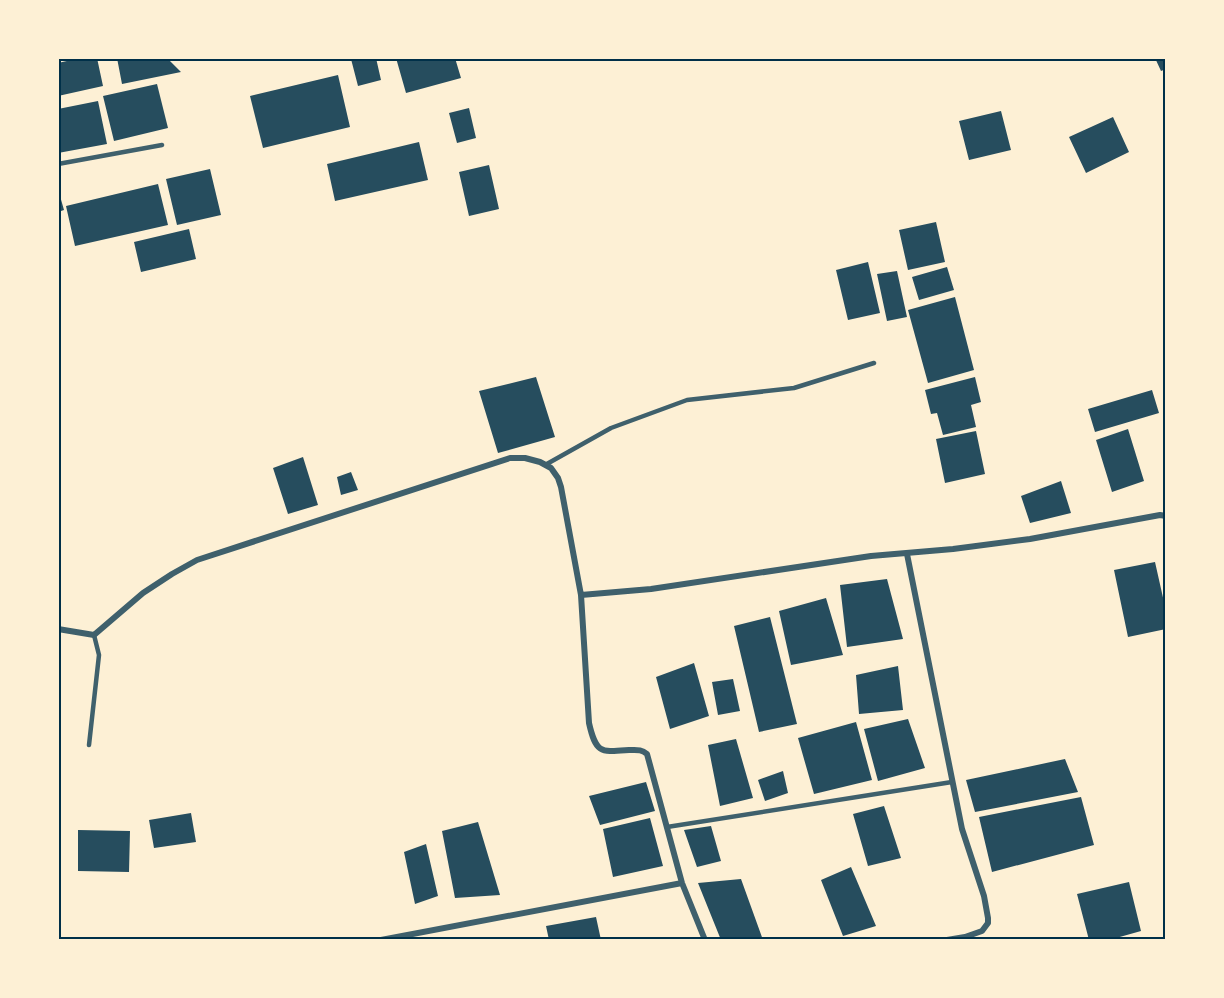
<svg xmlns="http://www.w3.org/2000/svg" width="1224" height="998" font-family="Poppins,sans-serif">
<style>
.building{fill:#264d5e}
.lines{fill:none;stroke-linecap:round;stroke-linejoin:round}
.service{stroke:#3f606c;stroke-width:4.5}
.minor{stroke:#3f606c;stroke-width:6}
.neatline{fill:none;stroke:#003049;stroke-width:2}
</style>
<rect width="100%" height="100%" fill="#fdf0d5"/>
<path class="building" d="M80 58H97L103 86 58 96V63Z
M117 58H167L181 72 122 84Z
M355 58H376L381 80 358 86 351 59Z
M396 58H455L461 78 406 93Z
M1155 58H1166V69L1161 71Z
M338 75 350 127 263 148 250 96Z
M157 84 168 128 114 141 103 96Z
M98 101 107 144 58 153V109Z
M469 108 476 138 457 143 449 113Z
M1001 111 1011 150 969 160 959 121Z
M1113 117 1129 152 1086 173 1069 137Z
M419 142 428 180 335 201 327 164Z
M489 165 499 209 469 216 459 172Z
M210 169 221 215 177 225 166 179Z
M158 184 168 225 75 246 66 206Z
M58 189 64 210 58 212Z
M936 222 945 262 908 270 899 230Z
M189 229 196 259 141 272 134 242Z
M868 262 880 313 848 320 836 270Z
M947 267 954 290 919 300 912 277Z
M897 271 907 317 887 321 877 274Z
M955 297 974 370 928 383 908 310Z
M536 377 555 437 498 453 479 391Z
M975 377 981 402 971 405 976 427 943 435 937 413 931 414 925 390Z
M1152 390 1159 413 1095 432 1088 409Z
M1128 429 1144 481 1112 492 1096 440Z
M976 431 985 474 945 483 936 439Z
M303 457 318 505 288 514 273 468Z
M351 472 358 490 341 495 337 477Z
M1061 481 1071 513 1030 523 1021 496Z
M1155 562 1166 611V629L1128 637 1114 570Z
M887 579 903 639 847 647 840 585Z
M826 598 843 655 791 665 779 611Z
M770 617 797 724 759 732 734 626Z
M694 663 709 716 670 729 656 677Z
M898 666 903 710 859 714 856 675Z
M733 679 740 711 718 715 712 682Z
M908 719 925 768 878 781 864 729Z
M856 722 872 780 814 794 798 738Z
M736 739 753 798 720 806 708 745Z
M1065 759 1078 792 975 812 966 780Z
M783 771 788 793 765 801 758 780Z
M646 782 655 811 600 825 589 796Z
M1081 797 1094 845 992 872 979 817Z
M884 806 901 858 868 866 853 814Z
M191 813 196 842 154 848 149 820Z
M650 818 663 866 613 877 603 829Z
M478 822 500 895 455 898 442 831Z
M711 826 721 861 697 867 684 830Z
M78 830 130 831 129 872 78 871Z
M426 844 438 896 415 904 404 852Z
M851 867 876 926 843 936 821 880Z
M741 879 763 940H721L698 883Z
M1129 882 1141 931 1109 940H1089L1077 894Z
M596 917 601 940H549L546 926Z"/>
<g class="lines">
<path class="service" d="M58 164 162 145
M545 465 611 428 687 400 794 388 874 363
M89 745 99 655 94 635
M667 827 952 782"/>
<path class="minor" d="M907 554 962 829 984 896 988 918V923L982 931 965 937 947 940
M581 595 651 589 871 556 953 549 1030 539 1160 515 1166 516
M58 629 94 635 143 593 172 574 197 560 510 458H525L540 462 551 468 558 478 561 487 581 595 589 723C596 754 601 752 629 750 637 750 641 749 647 754L682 883 705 940
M381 940 682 883"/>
</g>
<rect width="1224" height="998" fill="none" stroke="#fdf0d5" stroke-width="120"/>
<rect x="60" y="60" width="1104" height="878" class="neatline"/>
</svg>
